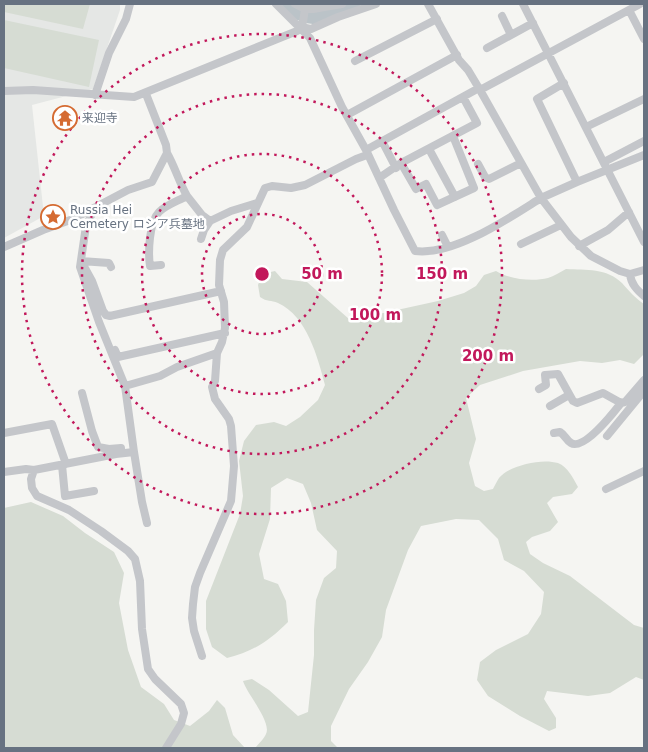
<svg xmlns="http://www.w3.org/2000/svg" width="648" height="752" font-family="'DejaVu Sans','Noto Sans JP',sans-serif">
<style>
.built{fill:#e5e7e5}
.green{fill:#d6dcd3}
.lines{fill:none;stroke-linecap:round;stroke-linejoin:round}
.river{stroke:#bbc3c8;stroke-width:15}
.minor{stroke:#c4c6ca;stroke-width:8}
.ring{fill:none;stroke:#c2185b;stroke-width:2.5;stroke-dasharray:2.5 5}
.labels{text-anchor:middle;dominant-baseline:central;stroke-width:5;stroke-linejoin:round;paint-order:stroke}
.poi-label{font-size:12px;fill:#677281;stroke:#fff;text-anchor:start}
.centre{fill:#c2185b;stroke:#fff;stroke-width:2.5}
.ring-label{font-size:15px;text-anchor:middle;font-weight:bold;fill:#c2185b;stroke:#fff;stroke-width:5;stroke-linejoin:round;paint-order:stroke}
</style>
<rect width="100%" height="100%" fill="#f5f5f2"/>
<path class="built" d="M4 4H120V10L93 89 32 105 44 216 4 238Z"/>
<path class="green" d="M4 4H90L83 29 4 12Z
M4 20 99 40 89 87 4 68Z
M566 269C586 270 607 268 622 283 629 291 635 298 644 304V354L634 364 620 360 602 363 580 361 523 371 480 385 466 398 476 439 469 463 475 486 484 491 493 489C495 485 497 481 499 478 510 465 542 458 558 463 568 467 573 478 578 487L572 494 553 497 547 503 558 522 550 531 532 537 526 542 530 554 543 563 570 576 634 625 644 628V680L636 677 610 693 588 696 547 691 544 699 556 718V728L549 731 520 716 488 696 477 680 480 662 496 650 528 634 541 614 544 592 524 571 504 560 498 539 479 520 456 519 421 526 408 550 386 610 382 637 368 662 349 689 331 726V741L338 748H4V508L31 502 63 516 85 533 114 552 124 573 119 603 128 650 141 687 164 704 174 720 190 726 209 711 217 700 225 708 233 735 245 748 256 747C259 743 264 739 266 734 272 722 247 694 243 681L252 679 269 690 298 716 308 712 314 655V630L316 600 324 578 336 568 337 551 317 530 311 503 303 484 287 478 271 488 270 519 259 554 264 579 278 584 286 601 288 622C270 640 253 652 227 658L212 647 206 629V601L240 514 243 496 239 461 244 441 256 425 274 422 286 426 300 417 318 400 325 385C318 358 307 316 278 303 271 300 267 302 260 297L258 285 262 274 275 271 282 279 307 282 349 319 365 317 438 301 464 293 476 286 484 275 496 271C509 279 532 282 548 278 554 276 560 272 566 269Z"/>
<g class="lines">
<path class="river" d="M288 4C312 27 325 13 353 4"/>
<path class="minor" d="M276 4 310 38 342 107 366 150 394 210 415 251C454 256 509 218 541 198L571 237 591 256 620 271 630 274 644 270
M295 4 305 9H313L342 4
M428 4 459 60 468 70 480 90 541 198 577 182 644 155
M523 4 644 242
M629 10 644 39
M502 16 511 35
M301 27 311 29 338 17 376 4
M487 48 533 23
M355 61 437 19
M564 83 537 99 577 182
M480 90 640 4
M4 91 33 90 134 97 297 31 303 22 305 9
M95 95 109 53 126 19 130 4
M347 115 457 55
M586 127 644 99
M382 141 396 168
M429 149 455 197
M366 150 479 88
M604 162 644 141
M401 163 416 189 426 184 437 205 474 188 453 136
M478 164 485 177 489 179 521 163
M379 178 401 163 477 123 463 97
M187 196 202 215 210 221 231 211 257 203
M95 208 86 226 80 267 99 322 125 386 134 452 116 454 34 470 31 479 32 488 37 496 69 510 101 531 128 551 135 559 140 581 142 629 148 669 155 679 181 704 184 713 181 724 166 748
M442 235 448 247
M201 239 204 230 210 221
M521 244 561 225
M579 246 608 230 629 212
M4 247 43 230 73 219 128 190 152 182 167 153 166 145 146 94
M161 265 150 266C148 253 149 222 159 212 166 205 178 201 187 196 179 182 175 167 167 153
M111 267 109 263 81 261 92 281 103 311 106 315 110 316 221 291
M630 274C631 284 637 290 644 296
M115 350 118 357 225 333
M125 386 160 376 177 367 217 353
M539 389 546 385 545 375 558 374 573 401 577 403 603 393 621 403
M82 393 92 431 98 447 109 449 121 448
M550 406 569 395
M4 433 52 424 66 464
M554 433 560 432C565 435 566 440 571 443 584 451 614 412 621 403L625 402 644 380
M607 436 644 391
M134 452 142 502 147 523
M62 465 65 496 94 491
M4 472 26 469 34 470
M606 489 644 471
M202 656 194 631 192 618 193 604 195 587 200 573 231 501 234 466 231 426 229 419 215 399 212 387 215 381 217 353 222 342 225 328 224 302 219 285 220 260 223 250 247 227 265 188 272 186 291 188 305 185 356 159 367 155"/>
</g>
<g class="ring">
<circle cx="262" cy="274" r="60"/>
<circle cx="262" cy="274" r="120"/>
<circle cx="262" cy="274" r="180"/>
<circle cx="262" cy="274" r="240"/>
</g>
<defs>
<symbol id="temple-ring" viewBox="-11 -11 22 22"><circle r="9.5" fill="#fff" stroke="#d56b32" stroke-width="1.5"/><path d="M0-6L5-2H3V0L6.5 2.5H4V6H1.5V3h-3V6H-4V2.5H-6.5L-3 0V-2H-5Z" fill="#d56b32"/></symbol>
<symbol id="sight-ring" viewBox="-11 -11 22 22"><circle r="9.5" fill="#fff" stroke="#d56b32" stroke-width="1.5"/><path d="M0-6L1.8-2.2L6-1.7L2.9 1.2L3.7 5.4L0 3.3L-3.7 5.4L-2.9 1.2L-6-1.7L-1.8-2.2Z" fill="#d56b32"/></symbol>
</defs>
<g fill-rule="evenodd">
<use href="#temple-ring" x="51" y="104" width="28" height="28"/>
<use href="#sight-ring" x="39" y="203" width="28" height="28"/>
</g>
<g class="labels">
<g class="poi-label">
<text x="82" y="118">来迎寺</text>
<text x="70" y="210">Russia Hei<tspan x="70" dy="14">Cemetery ロシア兵墓地</tspan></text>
</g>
</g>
<circle cx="262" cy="274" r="8" class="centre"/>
<g class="ring-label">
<text x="322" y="279">50 m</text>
<text x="442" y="279">150 m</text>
<text x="375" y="320">100 m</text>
<text x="488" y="361">200 m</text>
</g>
<rect width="648" height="752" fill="none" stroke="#677281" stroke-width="10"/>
</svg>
